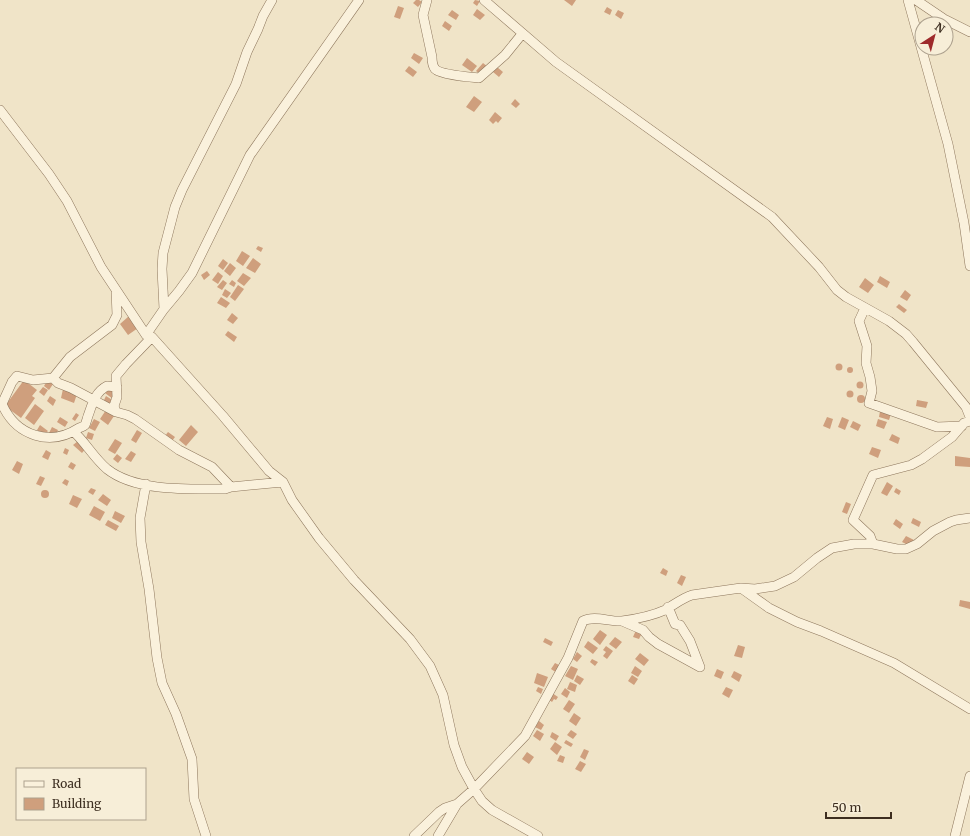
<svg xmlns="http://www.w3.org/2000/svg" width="970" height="836" font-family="Merriweather,serif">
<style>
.building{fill:#cf9f7d}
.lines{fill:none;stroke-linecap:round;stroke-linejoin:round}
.minor-casing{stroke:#8d765c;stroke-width:10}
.minor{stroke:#faf1dc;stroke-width:9}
</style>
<rect width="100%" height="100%" fill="#f0e4c8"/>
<path class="building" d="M416 0H419L422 2 418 7 413 3Z
M475 0 480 1 477 6 473 3Z
M564 0H576L572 6Z
M398 6 404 8 400 19 394 17Z
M607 7 612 10 610 15 604 12Z
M477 9 485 15 480 20 473 15Z
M452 10 459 15 456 20 448 15Z
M618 10 624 13 621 19 615 15Z
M445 21 452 26 449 31 442 26Z
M414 53 423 58 419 64 411 58Z
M467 58 477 66 472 72 462 65Z
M483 63 488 67 481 75 476 71Z
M409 66 417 72 413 77 405 71Z
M497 67 503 72 499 77 493 72Z
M474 96 482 102 474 112 466 107Z
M515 99 520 104 516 108 511 104Z
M495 112 502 118 498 123 496 121 493 124 489 120Z
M258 246 263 248 261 252 256 249Z
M242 251 250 256 243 266 236 261Z
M253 258 261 264 255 273 246 268Z
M223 259 228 263 223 270 218 266Z
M230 263 236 268 230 276 224 271Z
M207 271 210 275 204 280 201 275Z
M218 272 223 276 218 284 212 280Z
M243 273 251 278 244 286 237 281Z
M880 276 890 282 887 288 877 282Z
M865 278 874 285 868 293 859 287Z
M223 280 227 283 222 290 217 287Z
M232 280 236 283 234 287 229 284Z
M238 285 244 289 235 301 230 297Z
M225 289 231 293 227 298 222 295Z
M905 290 911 295 907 301 900 297Z
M221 297 230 303 226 308 217 303Z
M899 304 907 310 904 313 896 307Z
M232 313 238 318 233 324 227 320Z
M129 316 138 328 128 335 120 324Z
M228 331 237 337 234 342 225 335Z
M835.5 367a3.5 3.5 0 1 1 7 0a3.5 3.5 0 1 1-7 0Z
M847 370a3 3 0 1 1 6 0a3 3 0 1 1-6 0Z
M24 380 37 390 32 396 35 398 21 418 5 406Z
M47 381 53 384 49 390 44 386Z
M856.5 385a3.5 3.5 0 1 1 7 0a3.5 3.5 0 1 1-7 0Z
M43 387 48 390 44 396 39 392Z
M110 388 117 394 113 399 105 393Z
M63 389 77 394 74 403 61 398Z
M846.5 394a3.5 3.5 0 1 1 7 0a3.5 3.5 0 1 1-7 0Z
M857 399a4 4 0 1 1 8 0a4 4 0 1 1-8 0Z
M50 396 56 400 53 406 47 401Z
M106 396 114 401 109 408 102 404Z
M917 400 928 402 926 408 916 406Z
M35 404 44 411 34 425 25 418Z
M106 410 114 416 108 425 100 419Z
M880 411 891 414 889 420 879 417Z
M76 413 79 415 75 421 72 419Z
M60 417 68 422 65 427 57 422Z
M827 417 833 419 830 429 823 426Z
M842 417 849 420 845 430 838 427Z
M94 419 100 422 95 431 89 428Z
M878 419 887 422 884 429 876 426Z
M853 421 861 425 858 431 850 427Z
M40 425 48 431 44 435 37 430Z
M191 425 198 432 186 446 179 440Z
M52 427 58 430 55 436 49 433Z
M137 430 142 433 136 443 131 440Z
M88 432 94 434 92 440 86 438Z
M168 432 175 437 172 441 165 436Z
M892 434 900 438 898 444 889 440Z
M115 439 122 443 115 454 108 450Z
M78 441 86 448 82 453 73 445Z
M872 447 881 450 878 458 869 454Z
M65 448 69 450 67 455 63 453Z
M46 450 51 453 48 460 42 457Z
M131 451 136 454 131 462 125 459Z
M117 454 122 458 118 463 113 459Z
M955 456 970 458V467L955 466Z
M17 461 23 464 19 474 12 470Z
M71 462 76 465 73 470 68 467Z
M40 476 45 478 41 486 36 484Z
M65 479 69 481 67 486 62 483Z
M887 482 893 486 887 496 881 493Z
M91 488 96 490 93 495 88 492Z
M896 488 901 491 899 495 894 492Z
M41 494a4 4 0 1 1 8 0a4 4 0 1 1-8 0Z
M103 494 111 500 107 506 98 500Z
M73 495 82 499 77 508 69 504Z
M846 502 851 504 847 514 842 512Z
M94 506 105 512 100 521 89 515Z
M115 511 125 516 121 523 112 518Z
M913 518 921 522 919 527 911 523Z
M896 519 903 524 900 529 893 524Z
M108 520 119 526 116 531 105 525Z
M906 536 914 540 910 546 902 542Z
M663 568 668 571 666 576 660 573Z
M681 575 686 577 682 586 677 583Z
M960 600 970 602V609L959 606Z
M637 628 643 631 639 639 633 637Z
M600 630 607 635 600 645 593 639Z
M615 637 622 642 616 649 609 644Z
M545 638 553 642 551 646 543 642Z
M588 641 598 648 593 654 584 647Z
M738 645 745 647 742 658 734 656Z
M606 646 613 651 607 659 603 656 606 652 603 650Z
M577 652 582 656 577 662 573 659Z
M640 653 649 660 644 666 635 659Z
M592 659 598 662 595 666 590 662Z
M555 663 561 666 557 673 551 669Z
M571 666 578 669 573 680 565 676Z
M635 666 642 671 638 677 631 673Z
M717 669 724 672 721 679 714 676Z
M734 671 742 675 739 682 731 677Z
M537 673 548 677 544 687 534 683Z
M577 675 584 679 580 685 574 681Z
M632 675 638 679 634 685 628 681Z
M570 682 577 685 575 692 567 689Z
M538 687 543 689 541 694 536 691Z
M726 687 733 690 729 698 722 694Z
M565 688 570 692 567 698 561 694Z
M552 693 558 697 556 700 554 699 552 702 548 699Z
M569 700 575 704 569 713 563 709Z
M574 713 581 718 576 726 569 721Z
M539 721 544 725 541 730 535 727Z
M537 730 544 734 540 741 533 736Z
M571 730 577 734 573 739 567 735Z
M552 732 559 736 556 741 550 737Z
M566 740 573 744 571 747 564 743Z
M555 742 562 747 557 755 550 749Z
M584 749 589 751 585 760 580 757Z
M527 752 534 757 529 764 522 759Z
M560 755 565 757 563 763 557 761Z
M580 761 586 764 581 772 575 769Z"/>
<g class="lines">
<defs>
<path id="minor" d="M427 0 423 15 432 57C432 61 432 65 435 69 441 75 470 77 479 78L505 55 522 34
M484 0 556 62 772 217 819 267 837 290 846 297 889 321 906 334 913 342 966 407 970 417
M908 0 948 144 964 223 970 266
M916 0 944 19 970 32
M0 110 49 174 67 201 101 267 146 335 152 337 223 416 269 471 283 482 292 500 319 538 354 580 410 639 430 666 443 695 454 745 462 767 474 789 482 801 492 810 538 836
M116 290 117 315 112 325 70 357 53 378 33 380 17 376 12 382 2 404C16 436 50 447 79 428 81 427 83 427 85 425 86 423 87 419 88 416 92 405 95 392 107 386L117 387
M865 308 859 321 867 346 866 363 870 377 872 391 869 403 937 427 962 426
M164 309 162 269 163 253 175 207 182 190 236 84 247 52 258 29 263 16 272 0
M146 335 164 309 179 291 192 273 250 155 359 0
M53 378 58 383 71 388 116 412 127 415 135 419 179 450 212 467 231 487 283 482
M116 412 114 406 117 397 116 376 126 364 152 337
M74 432C86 443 94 458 107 469 136 492 189 489 225 489L231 487
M146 484 140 518 141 542 149 589 157 658 162 683 176 714 192 759 194 799 206 836
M873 544 870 536 853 520 873 475 911 465 922 459 952 437 964 423 970 421
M741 588 769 608 797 622 821 631 894 663 970 709
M622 621 643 630 649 637 658 644 700 667 690 641 680 625 675 624 668 607
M414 836 439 812 445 808 457 804 474 789 525 736 568 658 583 621C594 615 610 622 622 621 636 619 652 616 665 610 674 605 682 598 692 595L741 588 755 589 775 586 794 577 817 558 832 548 854 544H873L897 549H906L917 544 933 531 950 522 956 520 970 518
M438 836 457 804
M955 836 970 776"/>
</defs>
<use href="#minor" class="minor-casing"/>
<use href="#minor" class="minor"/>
</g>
<rect x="16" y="768" width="130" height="52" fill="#f7eed8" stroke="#ada18e"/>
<rect x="24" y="781" width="20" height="6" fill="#faf1dc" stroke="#ada18e"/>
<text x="52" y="788" font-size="12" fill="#3d2e20">Road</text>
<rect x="24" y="798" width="20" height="12" fill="#cf9f7d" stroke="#ada18e"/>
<text x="52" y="808" font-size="12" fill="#3d2e20">Building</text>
<g transform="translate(934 36) rotate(36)"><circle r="19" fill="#f7eed8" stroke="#ada18e"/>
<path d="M0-3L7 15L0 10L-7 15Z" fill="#9e2a2b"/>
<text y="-6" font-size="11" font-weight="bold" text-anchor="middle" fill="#3d2e20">N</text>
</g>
<path d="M826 812v6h65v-6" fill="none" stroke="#3d2e20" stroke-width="2"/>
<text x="832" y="812" font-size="12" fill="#3d2e20" stroke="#f7eed8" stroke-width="3" paint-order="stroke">50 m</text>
</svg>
